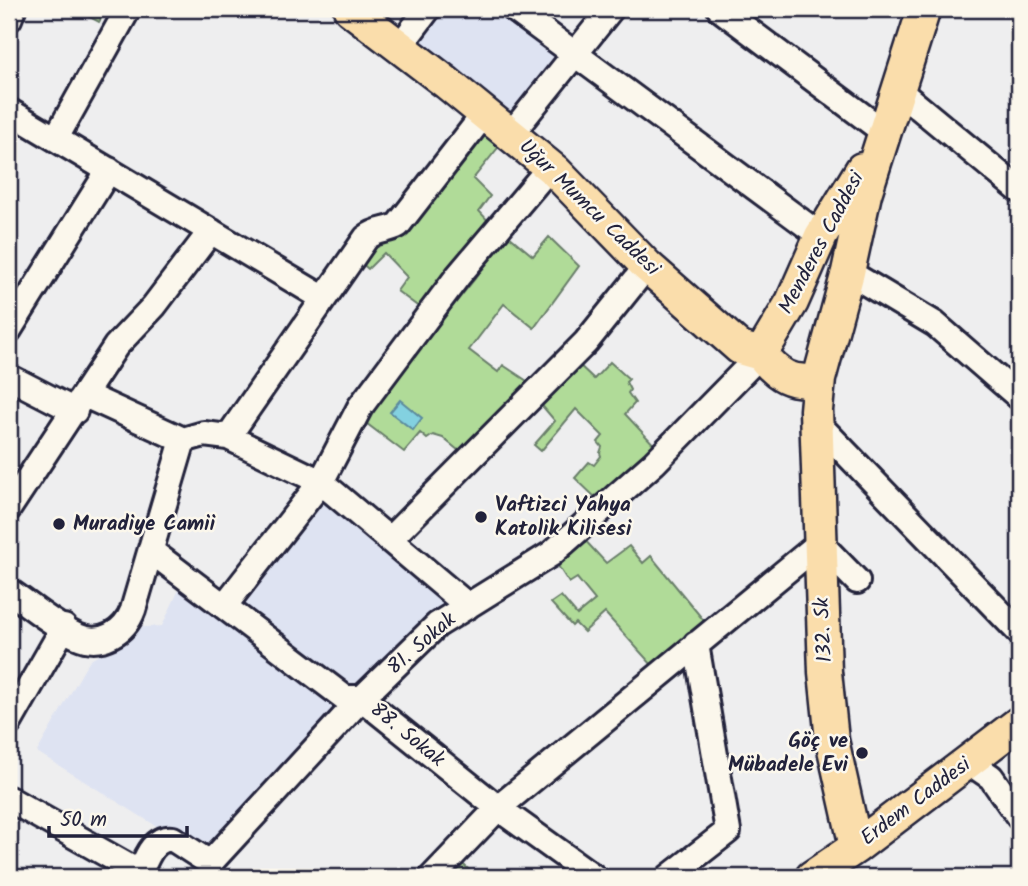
<svg xmlns="http://www.w3.org/2000/svg" width="1028" height="886" font-family="Kalam,sans-serif">
<style>
.built{fill:#dee3f2}
.green{fill:#b0db98;stroke:#697e6a;stroke-width:2}
.water{fill:#83d1e0;stroke:#5c8b9e;stroke-width:2}
.lines{fill:none;stroke-linecap:round;stroke-linejoin:round}
.minor-casing{stroke:#22223b;stroke-width:30}
.major-casing{stroke:#22223b;stroke-width:37}
.minor{stroke:#fbf7ec;stroke-width:24}
.major{stroke:#faddab;stroke-width:32}
.poi-dot{fill:#22223b;stroke:#fbf7ec;stroke-width:2.5}
.labels{text-anchor:middle;dominant-baseline:central;stroke-width:5;stroke-linejoin:round;paint-order:stroke}
.street-label{font-size:21px;fill:#22223b;stroke:#fbf7ec}
.poi-label{font-size:21px;font-weight:bold;fill:#22223b;stroke:#fbf7ec;text-anchor:start}
</style>
<rect width="100%" height="100%" fill="#eeeeef"/>
<filter id="ink" filterUnits="userSpaceOnUse"><feTurbulence type="fractalNoise" baseFrequency=".0143" numOctaves="2"/><feDisplacementMap in="SourceGraphic" scale="14" xChannelSelector="R" yChannelSelector="G"/><feConvolveMatrix kernelMatrix="1 2 1 2 8 2 1 2 1" color-interpolation-filters="sRGB"/></filter>
<g filter="url(#ink)">
<path class="built" d="M435 9H506L565 55 511 124 408 43Z
M321 487 453 596 360 696 234 598Z
M183 581 346 707 208 858 37 752 89 661 121 642 133 628 162 626Z"/>
<path class="green" d="M75 9H107L99 22Z
M478 126 501 144 473 179 490 196 479 211 492 225 427 313 397 291 407 277 384 253 368 269 359 261Z
M509 236 533 256 549 237 579 266 534 328 504 304 469 350 498 372 503 365 533 385 464 455 443 438 433 435 427 439 420 433 404 452 362 420Z
M610 362 629 379 626 382 630 390 628 393 635 403 625 414 659 450 600 502 575 478 589 462 594 465 601 456 600 453 602 447 598 442 603 436 576 409 541 451 534 445 555 421 538 401 577 363 594 379Z
M581 536 606 563 629 546 643 563 651 556 705 622 684 646 652 665 605 613 584 632 575 623 572 626 551 603 561 596 577 615 595 600 577 578 569 583 553 558Z
M455 857 477 877H436Z"/>
<path class="water" d="M400 400 422 418 413 430 390 412Z"/>
<g class="lines">
<defs>
<path id="minor" d="M514 9 821 236
M720 9 884 132
M9 19 13 9
M400 46 428 9
M898 90 1019 190
M9 111 323 298
M511 134 611 9
M56 138 128 9
M848 272 935 324 1019 397
M9 330 109 170
M9 377 75 411
M85 395 183 440 204 434 228 437 321 482 468 606
M818 424 1019 632
M228 437 366 238C378 228 386 232 398 225L485 113
M9 508 116 346 154 306 211 231
M390 539 586 342 647 266
M151 551 345 698H361L498 808 594 877
M9 591C30 605 54 626 77 636 101 647 125 632 133 610L183 440
M225 605 321 482 360 407 458 276 550 167
M9 723 64 627
M969 762 991 777 1019 817
M9 799 140 873
M138 877C145 862 152 836 173 839L210 863 359 701 437 625 551 554 654 463 761 354
M432 877 498 808 820 543 857 581
M669 877 728 831 696 644"/>
<path id="major" d="M350 9 447 83 555 171 647 266 740 348 761 354
M761 354 792 302 821 236 862 169
M761 354C777 375 792 385 819 379
M856 847 832 740 825 672 816 410 819 379 848 272 865 194 924 9
M812 877 856 847 1019 723"/>
</defs>
<use href="#minor" class="minor-casing"/>
<use href="#major" class="major-casing"/>
<use href="#minor" class="minor"/>
<use href="#major" class="major"/>
</g>
</g>
<g class="poi-dot">
<circle cx="481" cy="517" r="7"/>
<circle cx="59" cy="524" r="7"/>
<circle cx="862" cy="753" r="7"/>
</g>
<g class="labels">
<g class="street-label">
<text transform="translate(589 208) rotate(44)">Uğur Mumcu Caddesi</text>
<text transform="translate(822 243) rotate(-62)">Menderes Caddesi</text>
<text transform="translate(824 630) rotate(-93)">132. Sk</text>
<text transform="translate(422 644) rotate(-41)">81. Sokak</text>
<text transform="translate(407 735) rotate(39)">88. Sokak</text>
<text transform="translate(916 802) rotate(-37)">Erdem Caddesi</text>
</g>
<g class="poi-label">
<text x="495" y="505">Vaftizci Yahya<tspan x="495" dy="24">Katolik Kilisesi</tspan></text>
<text x="73" y="524">Muradiye Camii</text>
<text x="848" y="741" text-anchor="end">Göç ve<tspan x="848" dy="24">Mübadele Evi</tspan></text>
</g>
</g>
<rect width="1028" height="886" fill="none" stroke="#fbf7ec" stroke-width="35"/>
<rect x="18" y="18" width="993" height="851" fill="none" stroke="#22223b" stroke-width="2.5" filter="url(#ink)"/>
<path d="M49 826v10h138v-10" fill="none" stroke="#22223b" stroke-width="3.5"/>
<text x="60" y="826" font-size="21" fill="#22223b" stroke="#fbf7ec" stroke-width="5" paint-order="stroke">50 m</text>
</svg>
